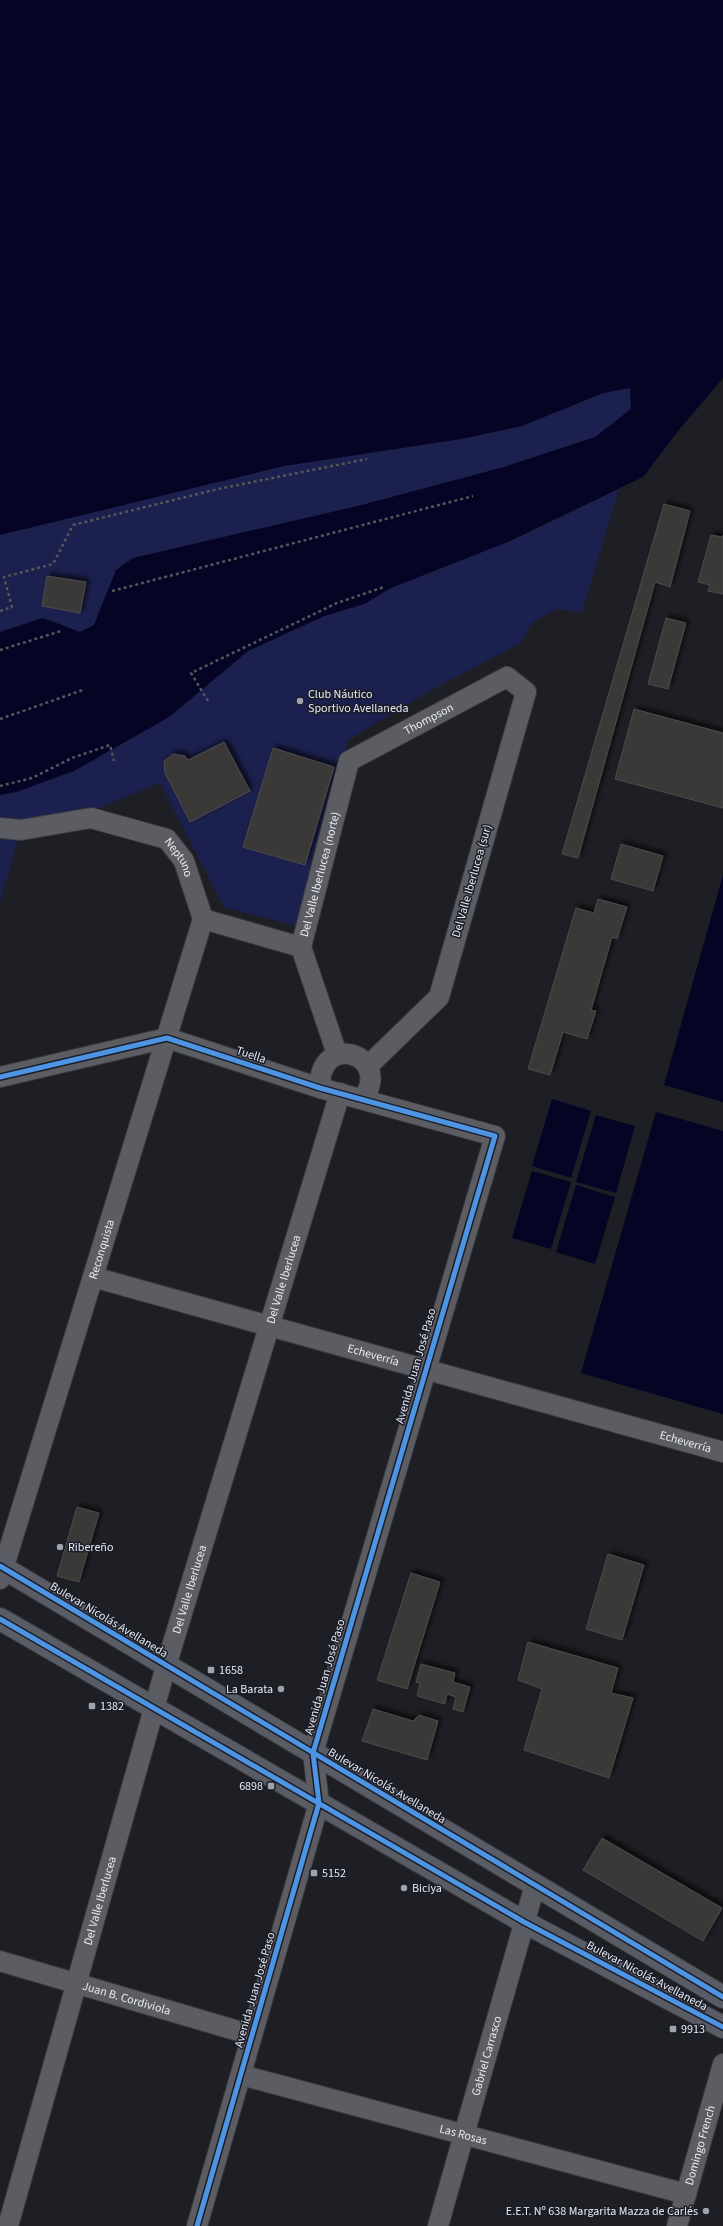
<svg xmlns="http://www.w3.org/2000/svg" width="723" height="2226" font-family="'Source Sans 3',sans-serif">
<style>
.green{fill:#1b204e}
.water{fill:#050424}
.building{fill:#3b3839;stroke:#4d4a4a;filter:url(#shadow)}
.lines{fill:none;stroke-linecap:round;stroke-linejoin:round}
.minor-casing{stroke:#393a3e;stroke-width:22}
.major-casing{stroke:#393a3e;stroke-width:24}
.path{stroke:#55565a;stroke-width:2.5;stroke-dasharray:3 3;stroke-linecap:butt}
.minor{stroke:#5c5d62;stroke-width:20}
.major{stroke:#5a5c65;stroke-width:22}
.cycleway-casing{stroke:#1a1d28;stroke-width:8}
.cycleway{stroke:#4d94e3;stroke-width:5}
.poi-dot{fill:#a1a3aa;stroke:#1a1d28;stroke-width:1.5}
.labels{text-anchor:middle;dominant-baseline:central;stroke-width:3;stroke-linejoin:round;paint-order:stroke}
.poi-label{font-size:12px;fill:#e8eaf2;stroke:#1a1d28;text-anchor:start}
.street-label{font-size:12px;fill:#e8eaf2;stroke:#1a1d28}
</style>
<defs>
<filter id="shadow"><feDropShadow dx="3.5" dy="-3.5" stdDeviation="2" flood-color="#0009"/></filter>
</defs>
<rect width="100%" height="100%" fill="#1e1f24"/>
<path class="green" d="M630 387 631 409 595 437 504 467 358 506 133 558 105 597 94 625 80 632 43 618 0 632V535L284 466 461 439 522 426 603 393Z
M619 489 582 612 556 609 532 623 521 643 439 686 348 740 296 926 224 907 160 783 88 812 22 825 0 902V795L16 792 74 771 169 717 248 651 324 616 364 604 391 588 510 541Z"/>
<path class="water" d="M0 0H723V378L678 431 643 477 510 541 391 588 364 604 324 616 248 651 169 717 74 771 16 792 0 795V632L43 618 80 632 94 625 116 570 133 558 358 506 504 467 595 437 631 409 630 388 603 393 522 426 461 439 284 466 0 535Z
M723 875V1102L664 1085Z
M552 1099 591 1111 571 1178 532 1166Z
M656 1112 723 1131V1414L581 1373Z
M596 1115 635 1126 616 1193 576 1182Z
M532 1171 571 1182 551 1249 512 1238Z
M576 1185 615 1197 595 1264 556 1252Z"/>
<path class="building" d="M664 504 690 511 670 587 655 582 578 858 562 854Z
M711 535 722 537 723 535V594L708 591 710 585 698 582Z
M47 576 86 582 80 613 42 606Z
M666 618 686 623 668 689 648 684Z
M634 709 723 733V808L615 779Z
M224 742 250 791 190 822 165 773 164 761 173 754 185 756 188 760Z
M273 748 334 767 305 865 243 847Z
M621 844 663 856 653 891 611 879Z
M598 899 627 907 617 939 612 937 591 1010 596 1011 587 1039 563 1032 550 1075 528 1069 576 908 594 913Z
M77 1507 99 1513 79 1582 57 1576Z
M608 1554 644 1565 622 1640 586 1629Z
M411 1573 440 1582 407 1689 377 1680Z
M528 1642 618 1668 611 1693 633 1698 609 1778 524 1750 542 1689 518 1680Z
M421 1664 455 1673 453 1682 470 1687 463 1712 453 1709 456 1697 447 1694 445 1704 417 1696 420 1683 416 1682Z
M373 1709 413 1721 419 1715 438 1721 427 1760 362 1741Z
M602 1838 722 1908 703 1941 583 1870Z"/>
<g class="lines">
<defs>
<g id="minor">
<path id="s1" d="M0 828 21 830 91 818 167 839 184 861 203 919"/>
<path d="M203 919 301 947"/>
<path id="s2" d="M337 1054 301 947 349 761 507 677 526 692 439 997 368 1066"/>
<path d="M0 1077 167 1038 320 1088 495 1136 313 1753 319 1803 197 2226"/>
<path d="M320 1088C318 1030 394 1054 363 1099"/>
<path id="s3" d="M93 1277 723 1452"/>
<path id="s4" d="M0 1579 203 919"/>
<path id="s5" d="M0 1961 252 2035"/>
<path id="s6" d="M241 2075 686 2194"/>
<path id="s7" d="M8 2226 166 1666 340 1093"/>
<path id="s8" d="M438 2226 535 1885"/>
<path id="s9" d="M677 2226 723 2064"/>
</g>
<path id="major" d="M0 1566 723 1997
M0 1619 524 1922 723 2027"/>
</defs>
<use href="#minor" class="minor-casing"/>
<use href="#major" class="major-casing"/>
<path class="path" d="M112 591 473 496
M0 611 12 607 4 577 53 564 73 525 218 489 367 459
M0 650 61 631
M208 701 191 673 337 603 384 587
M0 719 83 690
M0 786 32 778 72 758 110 745 114 761"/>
<use href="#minor" class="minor"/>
<use href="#major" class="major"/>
<defs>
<path id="cycleway" d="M0 1077 167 1038 320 1088 495 1136 313 1753 319 1803 197 2226
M0 1566 723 1997
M0 1619 524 1922 723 2027"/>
</defs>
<use href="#cycleway" class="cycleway-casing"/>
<use href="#cycleway" class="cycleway"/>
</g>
<g class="poi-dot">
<circle cx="300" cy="701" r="4"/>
<circle cx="60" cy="1547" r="4"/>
<rect x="207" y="1666" width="8" height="8" rx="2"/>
<circle cx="281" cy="1689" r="4"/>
<rect x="88" y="1702" width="8" height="8" rx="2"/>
<rect x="267" y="1782" width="8" height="8" rx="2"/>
<rect x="310" y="1869" width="8" height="8" rx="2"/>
<circle cx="404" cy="1888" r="4"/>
<rect x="669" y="2025" width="8" height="8" rx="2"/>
<circle cx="706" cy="2211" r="4"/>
</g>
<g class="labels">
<g class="poi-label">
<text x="308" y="694">Club Náutico<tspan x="308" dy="14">Sportivo Avellaneda</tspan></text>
<text x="68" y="1547">Ribereño</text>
<text x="219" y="1670">1658</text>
<text x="273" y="1689" text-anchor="end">La Barata</text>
<text x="100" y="1706">1382</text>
<text x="263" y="1786" text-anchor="end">6898</text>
<text x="322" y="1873">5152</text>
<text x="412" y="1888">Biciya</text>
<text x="681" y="2029">9913</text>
<text x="698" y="2211" text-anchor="end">E.E.T. Nº 638 Margarita Mazza de Carlés</text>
</g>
<g class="street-label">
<text stroke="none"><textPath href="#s2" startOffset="395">Thompson</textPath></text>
<text stroke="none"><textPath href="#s1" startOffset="193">Neptuno</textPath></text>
<text stroke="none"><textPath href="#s2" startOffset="188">Del Valle Iberlucea (norte)</textPath></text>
<text transform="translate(472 881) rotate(-74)">Del Valle Iberlucea (sur)</text>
<text transform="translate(251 1055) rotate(18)">Tuella</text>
<text stroke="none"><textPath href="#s4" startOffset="345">Reconquista</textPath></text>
<text stroke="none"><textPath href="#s7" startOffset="986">Del Valle Iberlucea</textPath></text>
<text stroke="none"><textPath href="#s3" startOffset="291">Echeverría</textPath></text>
<text transform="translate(416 1366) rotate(-74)">Avenida Juan José Paso</text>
<text stroke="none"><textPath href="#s3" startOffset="615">Echeverría</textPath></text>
<text stroke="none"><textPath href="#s7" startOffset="662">Del Valle Iberlucea</textPath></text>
<text transform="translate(109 1620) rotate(31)">Bulevar Nicolás Avellaneda</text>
<text transform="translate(325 1677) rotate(-74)">Avenida Juan José Paso</text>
<text transform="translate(387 1786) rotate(31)">Bulevar Nicolás Avellaneda</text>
<text stroke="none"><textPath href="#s7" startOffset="338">Del Valle Iberlucea</textPath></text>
<text transform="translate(647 1976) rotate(28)">Bulevar Nicolás Avellaneda</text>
<text transform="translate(255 1990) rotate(-74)">Avenida Juan José Paso</text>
<text stroke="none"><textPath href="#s5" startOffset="132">Juan B. Cordiviola</textPath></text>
<text stroke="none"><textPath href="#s8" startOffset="177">Gabriel Carrasco</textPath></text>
<text stroke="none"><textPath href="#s6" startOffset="230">Las Rosas</textPath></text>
<text stroke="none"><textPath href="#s9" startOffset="84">Domingo French</textPath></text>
</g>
</g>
</svg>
